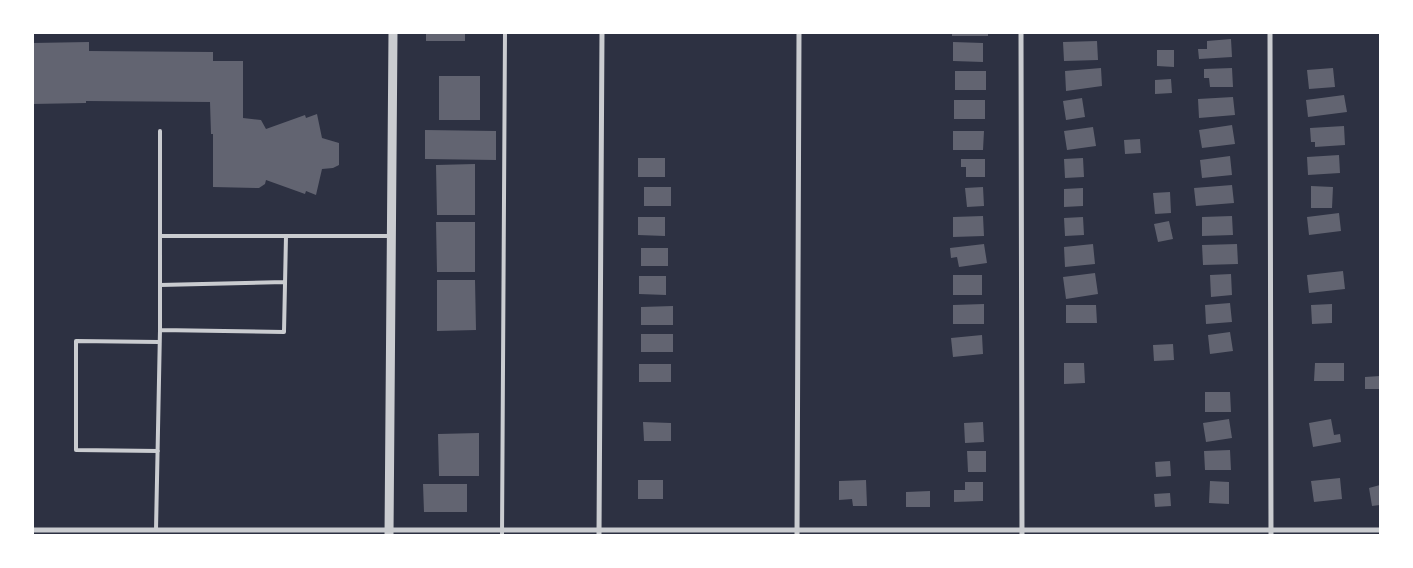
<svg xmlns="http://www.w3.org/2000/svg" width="1413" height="568" font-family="'Fira Sans Condensed',sans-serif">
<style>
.building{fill:#626471}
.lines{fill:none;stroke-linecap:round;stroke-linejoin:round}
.service{stroke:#caccd0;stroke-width:4}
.minor{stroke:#caccd0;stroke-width:5}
.tertiary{stroke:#caccd0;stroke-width:9}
</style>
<rect width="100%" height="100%" fill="#2d3142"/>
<path class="building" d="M426 32H465V41H426Z
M952 32H988V36H952Z
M1231 39 1232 57 1199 59 1198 49H1207V41Z
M1097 41 1098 60 1064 61 1063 42Z
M89 42V51L213 52V61H243V118L261 120 266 129 305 115 306 118 317 114 322 138 339 143V165L333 168 322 169 316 195 306 191 305 194 266 180 265 184 259 188 213 187V134H211L210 102 86 101V103L32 104V43Z
M953 42 983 43V62L953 61Z
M1157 50H1174V67L1157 66Z
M1101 68 1102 86 1066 91 1065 71Z
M1232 68 1233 87H1210L1209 78H1204V69Z
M1333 68 1335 87 1309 89 1307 70Z
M955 71H986V90H955Z
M439 76H480V120H439Z
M1171 79 1172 93 1155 94V80Z
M1344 95 1347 112 1308 117 1306 100Z
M1233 97 1235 115 1199 118 1198 99Z
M1082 98 1085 117 1066 120 1063 101Z
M954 100H985V119H954Z
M1232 125 1235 144 1202 148 1199 130Z
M1344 126 1345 145 1315 147V142H1311L1310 128Z
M1093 127 1096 146 1067 150 1064 131Z
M425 130 496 131V160L425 159Z
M953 131H984L983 150H953Z
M1140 139 1141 153 1125 154 1124 140Z
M1339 155 1340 173 1308 175 1307 157Z
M1230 156 1232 175 1202 178 1200 160Z
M638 158H665V177H638Z
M1083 158 1084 177 1065 178 1064 159Z
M961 159H985V177H966V167H961Z
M475 164V215H437L436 165Z
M1232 185 1234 203 1196 206 1194 188Z
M1311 186 1333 187 1332 208H1311Z
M644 187H671V206H644Z
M983 187 984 206 967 207 965 188Z
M1083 188V206L1064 207V189Z
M1170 192 1171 213 1155 214 1153 193Z
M1339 213 1341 231 1309 235 1307 217Z
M983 216 984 236 953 237V217Z
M1232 216 1233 235 1202 236V217Z
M638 217H665V236L638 235Z
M1083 217 1084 235 1065 236 1064 218Z
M1169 221 1173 239 1158 242 1154 224Z
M436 222H475V272H437Z
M984 244 987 263 959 267 957 257 951 258 950 248Z
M1093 244 1095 264 1065 267 1064 247Z
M1237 244 1238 264 1203 265 1202 245Z
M641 248H668V266H641Z
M1343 271 1345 289 1309 293 1307 275Z
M1095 273 1098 294 1066 299 1063 277Z
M1231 274 1232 295 1211 297 1210 275Z
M953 275H982V295H953Z
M639 276H666V295L639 294Z
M437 280H475L476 330 437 331Z
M1230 303 1232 322 1206 324 1205 305Z
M984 304V324H953V305Z
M1332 304V323L1312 324 1311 305Z
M1066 305H1096L1097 323H1066Z
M673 306V325H641V307Z
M1230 332 1233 351 1210 354 1208 335Z
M641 334H673V352H641Z
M982 335 983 354 953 357 951 338Z
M1173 344 1174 360 1154 361 1153 345Z
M1064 363H1084L1085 383 1064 384Z
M1315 363H1344V381H1314Z
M639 364H671V382H639Z
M1380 376V389H1365V377Z
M1205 392H1230L1231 412H1205Z
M1229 419 1232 438 1206 442 1203 423Z
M1331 419 1334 435 1340 434 1341 442 1313 447 1309 423Z
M643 422 671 423V441H644Z
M983 422 984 442 965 443 964 423Z
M479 433V476H439L438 434Z
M1230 450 1231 470H1205L1204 451Z
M967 451H986V472H968Z
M1170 461 1171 476 1156 477 1155 462Z
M1340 478 1342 499 1314 502 1311 481Z
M638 480H663V499H638Z
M866 480 867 506H853L852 499 839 500V481Z
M1210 481 1229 482V504L1209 503Z
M965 482H983V501L954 502V490H965Z
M423 484H467V512H424Z
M1380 485V505L1372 506 1369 488Z
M930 491V507H906V492Z
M1170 493 1171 506 1155 507 1154 494Z"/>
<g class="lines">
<path class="service" d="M160 236H390
M160 285 285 282
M160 330 284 332 286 236
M158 451 76 450V341L159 342
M156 530 160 330V131
M502 536 505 32"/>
<path class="minor" d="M1021 32 1022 536
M1270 32 1271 536
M32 530H1380
M599 536 602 32
M797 536 799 32"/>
<path class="tertiary" d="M389 536 393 32"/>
</g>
<rect width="1413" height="568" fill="none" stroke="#ffffff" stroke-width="68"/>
</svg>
